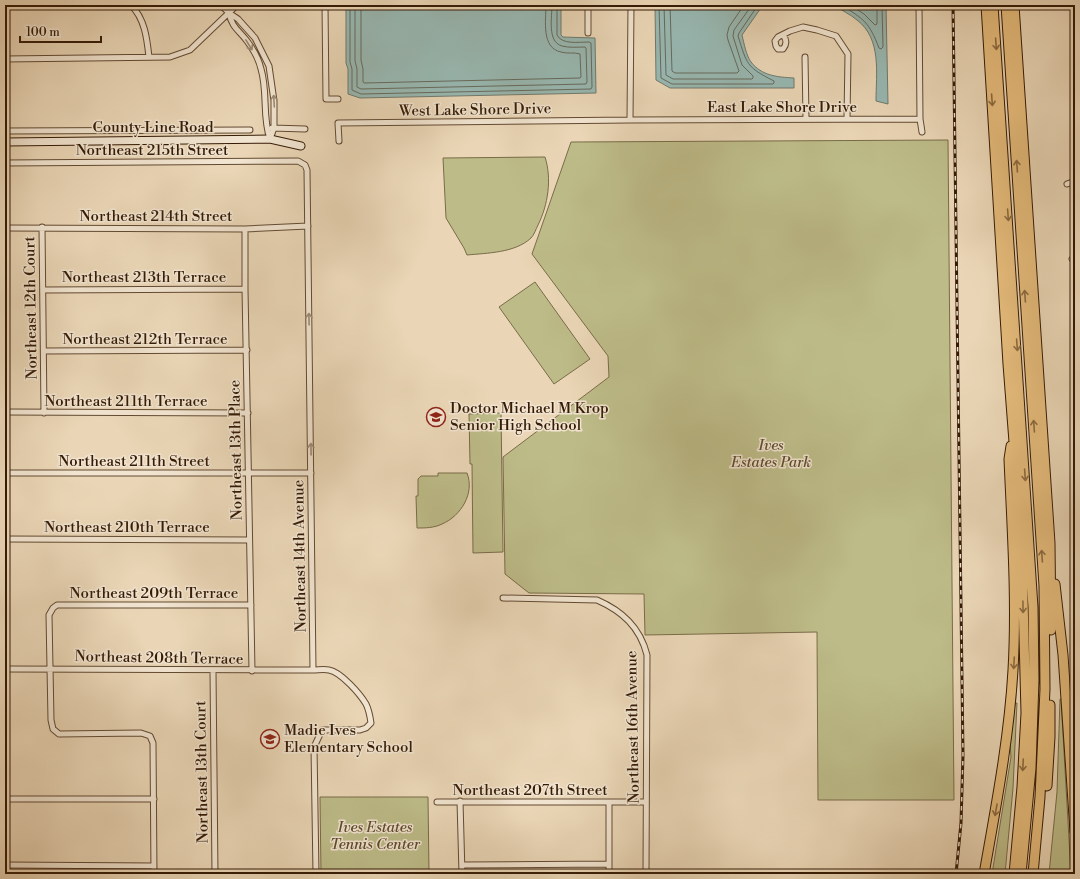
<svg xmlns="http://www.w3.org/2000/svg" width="1080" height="879" font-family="'Libre Bodoni',serif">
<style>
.green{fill:#bdbc89;stroke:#796c48}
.water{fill:#98b8b2;stroke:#70796d}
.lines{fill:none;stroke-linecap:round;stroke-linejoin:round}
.shore{stroke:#666a5c;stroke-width:1}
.street-casing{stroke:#624a32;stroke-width:7}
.secondary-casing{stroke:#351b06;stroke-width:9}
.highway-casing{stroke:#351b06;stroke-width:11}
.street{stroke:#f1e4d0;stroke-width:5}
.secondary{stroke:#f1e4d0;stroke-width:7}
.highway{stroke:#e5bb7b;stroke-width:9}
.rail-casing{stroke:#351b06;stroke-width:3}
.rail{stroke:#f1e4d0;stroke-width:1.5;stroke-dasharray:4.5;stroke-linecap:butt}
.oneway{stroke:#8d6b40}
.oneway2{stroke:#9c8a75}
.labels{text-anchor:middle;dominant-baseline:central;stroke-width:3;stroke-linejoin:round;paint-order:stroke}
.street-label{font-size:15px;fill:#351b06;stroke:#f1e4d0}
.poi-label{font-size:15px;fill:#351b06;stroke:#f1e4d0;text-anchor:start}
.park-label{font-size:15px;font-style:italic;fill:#5e4b2d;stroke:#f1e4d0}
</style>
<rect width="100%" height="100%" fill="#ead6b6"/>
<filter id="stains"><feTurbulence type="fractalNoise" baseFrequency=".005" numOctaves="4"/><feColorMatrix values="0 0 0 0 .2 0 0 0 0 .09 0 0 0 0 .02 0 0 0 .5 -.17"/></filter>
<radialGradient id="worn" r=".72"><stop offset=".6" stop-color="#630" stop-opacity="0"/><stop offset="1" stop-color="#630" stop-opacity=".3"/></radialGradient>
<path class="green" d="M948 140 954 800H818L817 632 645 635 644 594 529 593 505 574 503 457 609 377 608 356 532 254 571 142Z
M545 157C552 179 548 205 538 225 536 229 534 235 531 238 515 253 487 253 467 255L464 248 446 218 443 158Z
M535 282 590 359 554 384 499 307Z
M501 413 503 552 473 553 472 464H470L469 414Z
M438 473H467C475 493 461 516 442 524 434 528 425 528 417 528L416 496H418V479L421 476H438Z
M1060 699H1061L1071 874H1049L1057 792Z
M1015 703H1017L1013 788 1005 874H992L1011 757 1010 743Z
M320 797H428L429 874H321Z"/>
<path class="water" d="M346 5H561V35L563 37 595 38 596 93 360 98 348 94V69L346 63Z
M655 5H763L742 35C744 43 746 55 751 62 762 76 777 77 794 78V88H670L656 80Z
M833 5H886L888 104 876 101C876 74 882 39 857 20 850 14 841 10 833 5Z"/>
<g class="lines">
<path class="shore" d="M350 5V62L352 69V90L361 94 591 89 592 87 591 43 589 42C579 42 562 45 557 35V5
M355 5V61L357 69V87L361 89 586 84 587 82 586 48 585 47C578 47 569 48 562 46 547 42 552 17 552 5
M361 5V60L363 69V82L364 83 580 78 581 77 580 54C574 52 567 54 561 52 541 48 546 20 546 5
M659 5 661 78 672 84H773L774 83V81C746 67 747 64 738 36L739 33 758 5
M664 5 666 75 673 79H752L753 78V76L742 65 733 36 734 30 752 5
M670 5 672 71 675 73H737L739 71 728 40 727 35 729 27 744 5
M841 5C864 19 869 22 879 48L881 49 883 47 882 5
M850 5 864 14 875 25 877 24V5"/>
<defs>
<path id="street" d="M131 5C145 19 147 39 149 57
M221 5 229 13 238 19 255 38 269 66 274 101V128L270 139
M325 5 326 99H338
M588 5V33
M919 5 920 119
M1074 5 1075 86
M229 13C232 28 239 30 247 41 253 49 259 60 261 69 268 92 262 117 270 139
M783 35C787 40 787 44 783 49H778L776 46 775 41 778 37 790 31 803 27 817 30 836 36 848 54 847 119
M805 57 806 119
M5 59 170 57 190 50 237 5
M630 120 631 5
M272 128 305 129
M5 131 250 130
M339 141 338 123 630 120 920 119 922 132
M5 163 298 161 305 165 307 170 313 670
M1067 184 1075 181
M42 227 44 413
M5 228 245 229 308 226
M245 229V289L252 671
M1072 259 1075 258
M43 290 245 289
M44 351 247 350
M5 412 248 413
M5 473H311
M5 539 249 540
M503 598 597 600C622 611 640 627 647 655L646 874
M5 669 313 670C318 670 324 669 329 670 341 672 360 694 366 704 369 710 370 716 371 723L366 728 360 730H322L314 747 316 874
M213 671 215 874
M5 799H154
M460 801 462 874
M437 802H646
M5 865 154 866
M462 865 609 864
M154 874 153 743 150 736 141 733 59 734 53 729 51 720 49 615 53 608 57 605H251
M609 874V802"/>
<path id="secondary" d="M5 142 270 139 301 146"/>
<path id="highway" d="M986 5 1008 364 1018 494 1022 561 1026 713 1022 787 1014 874
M993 5 1033 607 1034 680 1031 768 1021 874
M1006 5 1044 586 1045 689 1040 797 1033 874
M1014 5 1050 543 1051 630
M1055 584 1063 655 1075 832
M1047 786 1050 737V705
M984 874C996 806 1009 739 1013 670 1017 600 1012 529 1009 459L1011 446"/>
</defs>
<use href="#street" class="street-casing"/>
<use href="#secondary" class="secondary-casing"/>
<use href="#highway" class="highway-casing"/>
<use href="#street" class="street"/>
<use href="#secondary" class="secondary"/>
<use href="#highway" class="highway"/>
<defs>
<path id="rail" d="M953 5 963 755 961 823 956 874"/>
</defs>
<use href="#rail" class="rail-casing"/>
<use href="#rail" class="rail"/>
</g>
<defs><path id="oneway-shaft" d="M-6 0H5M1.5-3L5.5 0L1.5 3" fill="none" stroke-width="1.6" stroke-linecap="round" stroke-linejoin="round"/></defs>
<g class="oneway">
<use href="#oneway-shaft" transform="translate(996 44) rotate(86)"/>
<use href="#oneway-shaft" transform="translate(992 100) rotate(86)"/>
<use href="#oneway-shaft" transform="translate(1017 166) rotate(-94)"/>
<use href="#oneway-shaft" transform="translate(1008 215) rotate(86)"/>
<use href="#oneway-shaft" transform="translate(1025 296) rotate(-94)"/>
<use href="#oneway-shaft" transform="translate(1017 345) rotate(86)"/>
<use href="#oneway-shaft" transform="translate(1034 426) rotate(-94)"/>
<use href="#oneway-shaft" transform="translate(1025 475) rotate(86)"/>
<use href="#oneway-shaft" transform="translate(1042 556) rotate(-94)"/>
<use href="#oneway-shaft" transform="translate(1023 607) rotate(89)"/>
<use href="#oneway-shaft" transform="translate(1014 663) rotate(93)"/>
<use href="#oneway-shaft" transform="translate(1023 765) rotate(93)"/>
<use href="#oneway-shaft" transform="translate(996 810) rotate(100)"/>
</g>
<g class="oneway2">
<use href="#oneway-shaft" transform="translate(249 45) rotate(58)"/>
<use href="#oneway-shaft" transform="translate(274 101) rotate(-93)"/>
<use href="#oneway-shaft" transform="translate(309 319) rotate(-91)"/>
<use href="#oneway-shaft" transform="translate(311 449) rotate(-91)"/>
</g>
<defs>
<symbol id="school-ring" viewBox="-11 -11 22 22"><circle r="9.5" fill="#f1e4d0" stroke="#8f2418" stroke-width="1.5"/><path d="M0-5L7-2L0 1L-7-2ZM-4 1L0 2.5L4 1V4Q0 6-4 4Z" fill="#8f2418"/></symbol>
</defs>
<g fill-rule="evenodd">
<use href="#school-ring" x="425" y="406" width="22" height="22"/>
<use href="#school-ring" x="259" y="728" width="22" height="22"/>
</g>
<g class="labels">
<g class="street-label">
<text x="782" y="107">East Lake Shore Drive</text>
<text transform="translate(475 110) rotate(-1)">West Lake Shore Drive</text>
<text x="153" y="127">County Line Road</text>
<text x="152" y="150">Northeast 215th Street</text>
<text x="156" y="216">Northeast 214th Street</text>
<text x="144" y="277">Northeast 213th Terrace</text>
<text transform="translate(31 308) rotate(-91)">Northeast 12th Court</text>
<text x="145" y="339">Northeast 212th Terrace</text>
<text x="126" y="401">Northeast 211th Terrace</text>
<text transform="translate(236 450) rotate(-91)">Northeast 13th Place</text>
<text x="134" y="461">Northeast 211th Street</text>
<text x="127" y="527">Northeast 210th Terrace</text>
<text transform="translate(300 556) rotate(-91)">Northeast 14th Avenue</text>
<text x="154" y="593">Northeast 209th Terrace</text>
<text transform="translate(159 658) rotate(1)">Northeast 208th Terrace</text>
<text transform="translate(633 727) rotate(-91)">Northeast 16th Avenue</text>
<text transform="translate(202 772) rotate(-91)">Northeast 13th Court</text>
<text x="530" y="790">Northeast 207th Street</text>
</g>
<g class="poi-label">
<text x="450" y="408">Doctor Michael M Krop<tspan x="450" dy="17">Senior High School</tspan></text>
<text x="284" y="730">Madie Ives<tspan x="284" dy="17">Elementary School</tspan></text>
</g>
<g class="park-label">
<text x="771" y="445">Ives<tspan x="771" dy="17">Estates Park</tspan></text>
<text x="375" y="827">Ives Estates<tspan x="375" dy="17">Tennis Center</tspan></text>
</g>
</g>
<rect width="1080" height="879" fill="none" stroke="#ead6b6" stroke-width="20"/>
<rect x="6" y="6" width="1068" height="867" fill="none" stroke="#351b06" stroke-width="2"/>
<rect x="10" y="10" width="1060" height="859" fill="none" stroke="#351b06"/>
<path d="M20 36v6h81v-6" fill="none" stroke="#351b06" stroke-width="2"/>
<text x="26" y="36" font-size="12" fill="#351b06" stroke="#f1e4d0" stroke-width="3" paint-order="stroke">100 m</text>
<rect width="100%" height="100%" filter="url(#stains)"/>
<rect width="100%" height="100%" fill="url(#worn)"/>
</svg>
